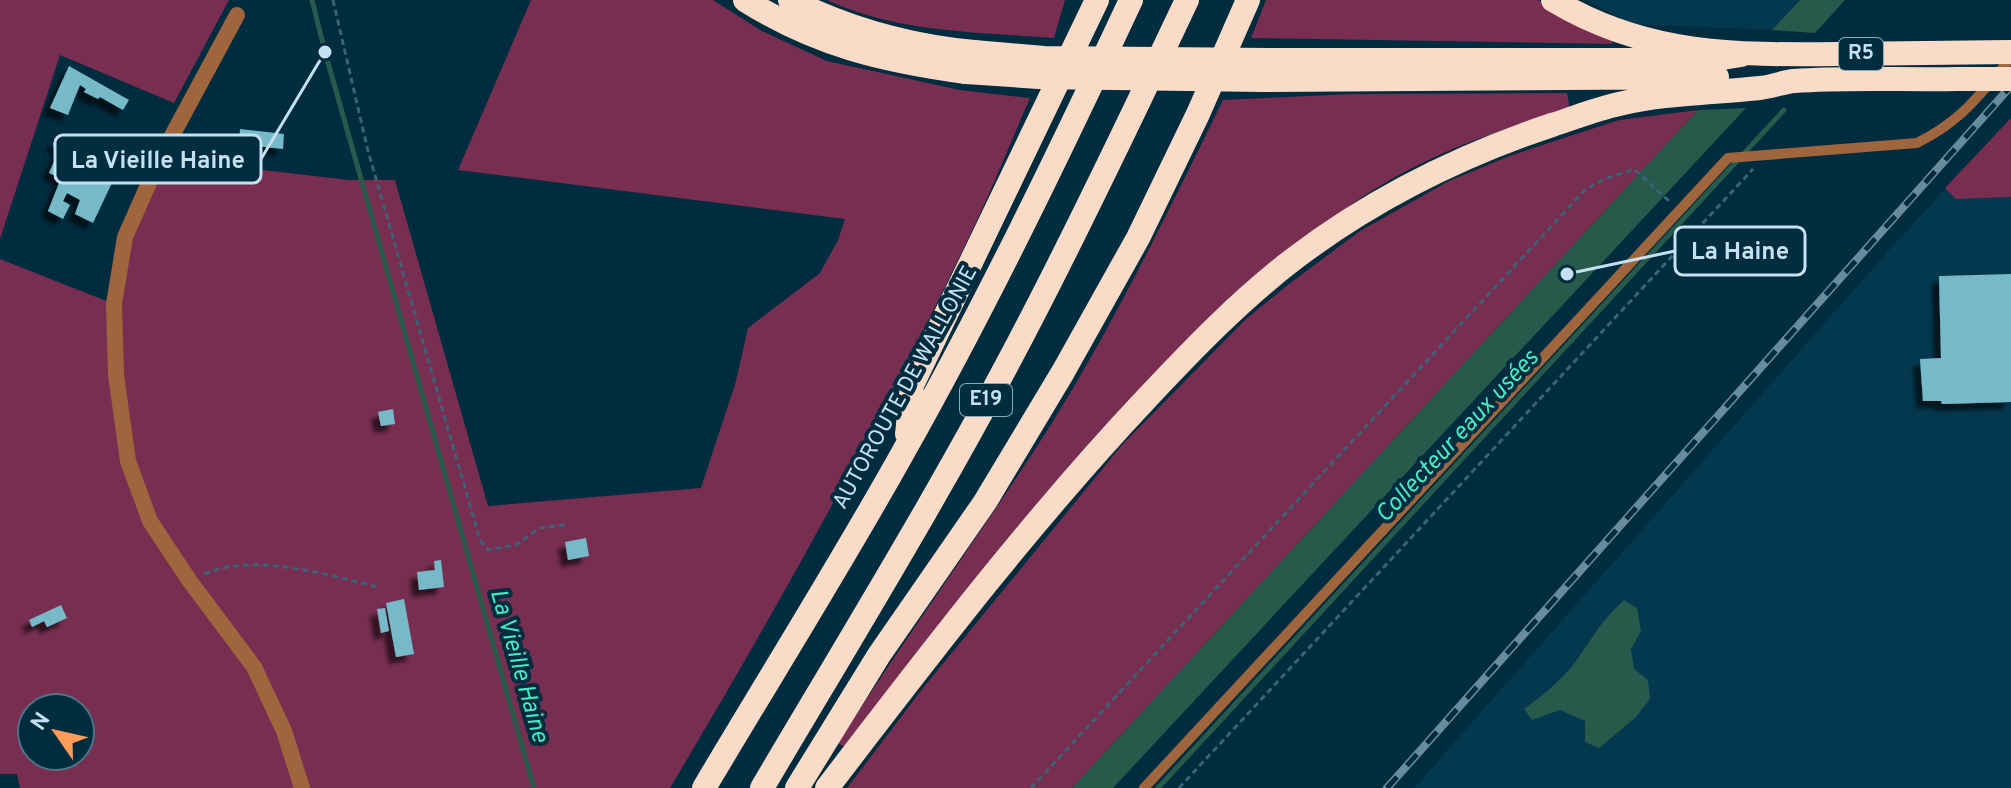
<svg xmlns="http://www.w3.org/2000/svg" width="2011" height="788" font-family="Overpass,sans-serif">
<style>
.built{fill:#04384f}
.green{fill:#772e51;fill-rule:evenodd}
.water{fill:#285a4c}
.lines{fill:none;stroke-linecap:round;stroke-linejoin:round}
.stream{stroke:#285a4c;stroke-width:5}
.building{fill:#76bac9;filter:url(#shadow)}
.path{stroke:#3c6375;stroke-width:3;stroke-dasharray:6 4;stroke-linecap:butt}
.service{stroke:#9f653d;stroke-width:10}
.minor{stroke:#9f653d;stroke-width:16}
.motorway{stroke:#f9dbc8;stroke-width:24}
.rail-casing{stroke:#698c9d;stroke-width:8}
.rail{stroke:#002c3f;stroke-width:5;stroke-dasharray:15;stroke-linecap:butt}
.motorway-bridge{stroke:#f9dbc8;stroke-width:24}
.labels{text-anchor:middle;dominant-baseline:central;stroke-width:8;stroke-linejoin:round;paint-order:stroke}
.shield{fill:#002c3f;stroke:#8aaabb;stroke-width:2}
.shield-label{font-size:20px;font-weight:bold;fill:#c5e0f0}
.street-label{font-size:22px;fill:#c5e0f0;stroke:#002c3f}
.water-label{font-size:24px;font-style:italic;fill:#49e9c3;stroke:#002c3f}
.leader{fill:none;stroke:#c5e0f0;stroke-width:3}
.callout-dot{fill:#c5e0f0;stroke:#002c3f;stroke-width:3}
.callout{fill:#002c3f;stroke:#c5e0f0;stroke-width:3}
.callout-label{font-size:24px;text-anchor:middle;font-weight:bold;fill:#c5e0f0}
</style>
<defs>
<filter id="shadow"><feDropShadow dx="-7" dy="7" stdDeviation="2" flood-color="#0009"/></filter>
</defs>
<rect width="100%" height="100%" fill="#002c3f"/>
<path class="built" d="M1587 0H1800L1772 30 1631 24Z
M2011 118V788H1414L1897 241Z"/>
<path class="green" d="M0 0H229L174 103 60 55 0 239Z
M531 0H713L762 31 827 61 960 90 1030 98C1010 144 991 192 969 237 879 426 777 609 670 788H20L17 774H0V259L114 304 125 237 160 158 349 180H395L488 506 701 488 736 381 748 328 820 273 838 240 845 219 458 170ZM32 708H80V756H32Z
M827 0H1065L1054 38C978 32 898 33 827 0Z
M1266 0H1538L1562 15 1610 36 1613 44 1251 38Z
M1567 93 1570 109C1493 131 1417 158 1351 205 1327 221 1304 240 1281 257L846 748 838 743C906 636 982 533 1050 426 1115 322 1169 210 1223 100L1353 94Z
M1698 110 1072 788H847L923 688 1122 445 1246 319 1289 284 1360 231 1449 181 1512 155 1619 120Z
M2011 118V197L1956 199 1945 188Z"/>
<path class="water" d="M1800 0H1845L1815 33 1772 30Z
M1746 108 1113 788H1072L1698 110Z
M1624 600 1637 608 1641 631 1631 649 1634 669 1648 680 1650 699 1636 717 1599 748 1585 742V721L1560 710 1532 720 1524 709C1543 695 1562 680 1576 661 1594 636 1600 622 1624 600Z"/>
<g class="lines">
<path class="stream" d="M312 0 325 52 534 788
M1158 788 1784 110"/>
</g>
<path class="building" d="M69 66 129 100 123 110 100 97 98 99 84 92 86 89 80 85 68 115 50 108Z
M240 129 284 134 283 149 239 144Z
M55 139 73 147 70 154 82 160 88 162 93 153 102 158 104 155 118 162 117 165 120 166 93 223 75 214 80 200 67 193 63 201 70 205 63 219 48 211 61 178 49 173 60 148 53 145Z
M2011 274V402L1942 404 1941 401H1923L1920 359 1941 358 1939 276Z
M393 409 395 424 381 426 378 412Z
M586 538 589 556 568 560 565 542Z
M441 560 444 587 419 590 417 572 435 570 434 561Z
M404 599 414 654 396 657 386 603Z
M61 605 67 618 47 627 44 621 32 627 29 620Z
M385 608 389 631 381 633 377 609Z"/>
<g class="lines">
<path class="path" d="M333 0 368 151 480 540 488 550 516 545 539 528 565 525
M204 574C254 552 327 575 378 587
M1031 788 1585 190 1602 180 1634 169 1671 203
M1179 788 1753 169"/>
<path class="service" d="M1144 788 1728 158 1917 143C1963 120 1979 95 2011 58"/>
<path class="minor" d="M237 15 160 158 125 237 114 304 116 375 128 461 150 521 189 580 254 667 284 731 302 788"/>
<path class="motorway" d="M745 0C816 45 884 61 966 72
M790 0C848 29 909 46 974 52
M1553 0C1646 56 1735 55 1839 54 1896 53 1954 53 2011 52
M1271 60H1710L1741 55
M1263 80 1717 77
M907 434 912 385 1097 0
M704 788C771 675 841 564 905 449 987 303 1060 152 1131 0
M762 788C853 634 948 480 1030 321 1085 215 1136 108 1187 0
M797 788 879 655 985 502 1063 372 1138 238 1198 114 1248 0
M827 788C929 655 1031 521 1146 399 1192 350 1241 299 1295 258 1373 199 1459 156 1552 125 1574 118 1596 109 1619 104 1665 93 1713 93 1760 88 1771 87 1783 82 1794 81 1848 77 1903 80 1957 79"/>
<defs>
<path id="rail" d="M1387 788 2011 86"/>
</defs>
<use href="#rail" class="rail-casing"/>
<use href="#rail" class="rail"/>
<path class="motorway-bridge" d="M974 52 1044 58 1271 60
M966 72 1039 77 1263 80
M1957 79H2011"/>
</g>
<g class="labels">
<g class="shield">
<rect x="1839" y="38" width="44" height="32" rx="6"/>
<rect x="960" y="384" width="52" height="32" rx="6"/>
</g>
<g class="shield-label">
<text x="1861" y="54">R5</text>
<text x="986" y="400">E19</text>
</g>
<g class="street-label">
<text transform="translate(906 388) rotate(-61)">AUTOROUTE DE WALLONIE</text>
</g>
<g class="water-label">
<text transform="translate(1458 437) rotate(-47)">Collecteur eaux usées</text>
<text transform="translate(518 666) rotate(74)">La Vieille Haine</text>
</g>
</g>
<path class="leader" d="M325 52L261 159M1567 274L1675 251"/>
<g class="callout-dot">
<circle cx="325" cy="52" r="8"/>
<circle cx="1567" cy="274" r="8"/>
</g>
<g class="callout">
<rect x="55" y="135" width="206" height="48" rx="8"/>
<rect x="1675" y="227" width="130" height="48" rx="8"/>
</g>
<g class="callout-label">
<text x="158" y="168">La Vieille Haine</text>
<text x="1740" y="259">La Haine</text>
</g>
<g transform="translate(56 732) rotate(304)"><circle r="38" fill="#002c3f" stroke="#4f7486" stroke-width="2"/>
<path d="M0-6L14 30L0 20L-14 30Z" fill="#fe9c58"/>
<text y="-12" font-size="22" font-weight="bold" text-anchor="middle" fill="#c5e0f0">N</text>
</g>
</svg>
